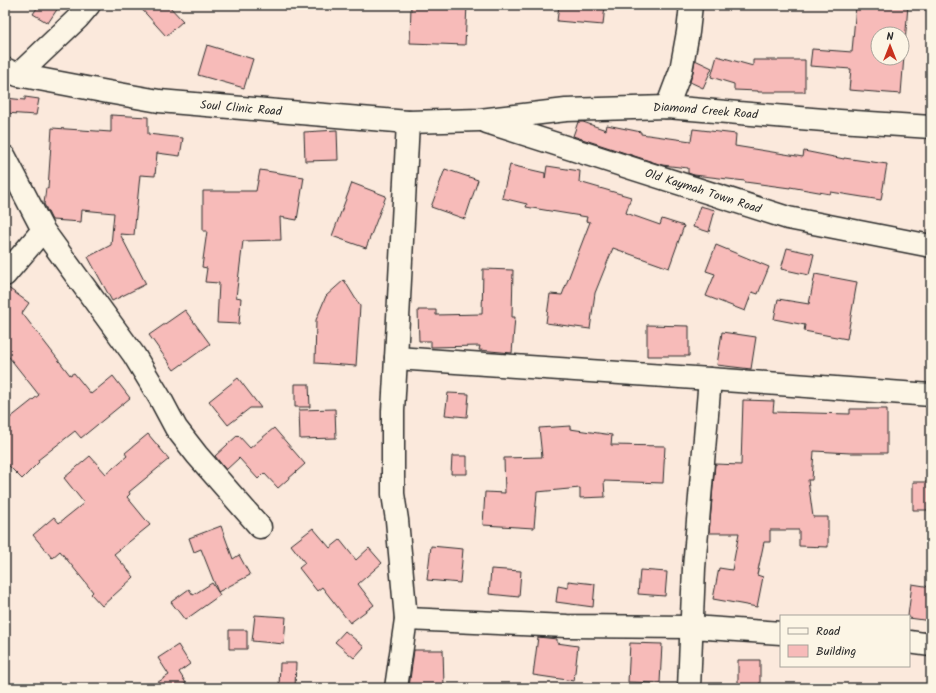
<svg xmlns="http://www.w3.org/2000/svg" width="936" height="693" font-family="Kalam,sans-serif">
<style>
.building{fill:#f7bbb9;stroke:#2b2b2b;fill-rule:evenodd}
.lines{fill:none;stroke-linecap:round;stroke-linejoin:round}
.minor-casing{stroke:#2b2b2b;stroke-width:25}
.minor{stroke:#fcf5e5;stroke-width:22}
.labels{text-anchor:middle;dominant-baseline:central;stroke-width:3.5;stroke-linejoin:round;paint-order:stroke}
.street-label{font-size:12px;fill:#2b2b2b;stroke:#fcf5e5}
</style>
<rect width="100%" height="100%" fill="#fbe9dc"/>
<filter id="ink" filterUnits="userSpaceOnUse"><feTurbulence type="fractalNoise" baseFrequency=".025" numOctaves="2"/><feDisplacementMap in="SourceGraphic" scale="8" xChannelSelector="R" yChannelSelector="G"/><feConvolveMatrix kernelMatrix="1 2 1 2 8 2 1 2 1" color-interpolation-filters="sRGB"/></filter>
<g filter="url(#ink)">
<path class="building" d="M39 5H60L48 23 33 14Z
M138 5H168L183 21 166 36Z
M411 5H467L465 45 410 43Z
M559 5H605L603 25 557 21Z
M856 5H908L901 94 849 90 851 69 810 66 812 49 852 52ZM878 34H902V58H878Z
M207 45 253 59 244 88 198 75Z
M717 56 753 66V60H805V92H758V91L734 90V84L711 77Z
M695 60 712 68 703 88 690 82 693 72Z
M25 97 39 99 36 115 5 113V98L25 100Z
M111 115 148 117V134L183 138 180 156 157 153 155 176 140 175 134 235 120 234 146 284 112 301 88 257 111 245 114 213 82 210 81 222 52 220 44 204 46 188 48 189 52 128 111 132Z
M578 122H583L606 130 607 125 641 132V134L691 141 693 129 736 134 735 146 803 157 804 151 844 159V158L887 164 881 200 831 192 830 194 790 187V188L745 182V181L694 175 688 173V168L662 165 573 136Z
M337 130 338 160 305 161 304 132Z
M510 165 545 173V179L547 166 580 171 579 182 631 197 626 213 660 225 662 219 684 226 669 268 613 248 595 293 590 329 546 323 550 294 562 295 590 222 586 221 587 217 526 207 527 204 502 198Z
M445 169 478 180 465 219 431 207Z
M260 170 304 177 297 220 280 217 281 240 243 241 236 297 241 298 239 324 217 323 219 283 205 282 207 268 202 267 207 231H203V191H256Z
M352 183 386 196 366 248 332 236Z
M700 206 715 210 709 232 693 227Z
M716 245 769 267 758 294 752 292 745 311 706 296 715 274 706 271Z
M787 248 814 254 809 275 781 269Z
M483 269 513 270 512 317H515L512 353 479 350 480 346 431 347V341H419L418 310H436V315L482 314Z
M815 274 857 282 847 339 804 331 805 325 774 319 778 299 809 304Z
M344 280 360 306 356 366 315 363 316 320 326 296Z
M5 287H7L29 303 22 313 70 375 74 373 91 394 113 376 130 398 81 438 75 431 38 460 39 462 22 479 5 462V422L39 395 5 352Z
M185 310 210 344 174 370 149 335Z
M647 325 689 326V356H647Z
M722 332 756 337 751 369 717 365Z
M238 378 261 408H250L228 425 209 401Z
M295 384H309L310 407H295Z
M448 393 469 394 467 417 445 415Z
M743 400 774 401 773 412 850 414V409H887V453H850L814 451 812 480H808L813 517H828V547L799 546V530H770V542H764L757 575 763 577 757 607 713 599 719 568 732 570 739 533H709L715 464 741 465Z
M335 409 336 438 300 439 299 410Z
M570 426V429L612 435 611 445 665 446 663 483 604 481 605 497 580 498V488L537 492 534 528 483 525 485 492 505 493 504 458 542 457 539 428Z
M274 428 305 464 278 488 264 473 258 479 239 458 226 470 215 456 238 435 250 448Z
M148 434 169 459 129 492 130 494 127 497 150 525 114 554 134 577 102 606 91 594 93 592 60 551 52 558 33 535 54 517 59 523 84 503 64 478 90 456 106 474 127 456 125 453Z
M452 456H467V474H451Z
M913 482H931V510H913Z
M221 526 233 559 239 555 250 575 218 592 220 595 185 620 171 602 189 589 193 595 212 583 218 592 201 549 194 552 189 538Z
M313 528 330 548 340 540 356 560 369 548 382 563 358 584 374 605 350 623 322 587 317 591 299 568 305 563 291 545Z
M431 546 463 549 460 583 427 580Z
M491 569 521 571 519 597 489 594Z
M640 570 667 572 665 596 638 594Z
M568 581 595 584 593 607 556 602 558 586 568 588Z
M912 584 931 587V621L909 618V616H908Z
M255 615 286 617 284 644 252 641Z
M229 630H247V649H229Z
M345 631 364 647 354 658 335 642Z
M538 637 557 639V643L578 646 574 681 533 675Z
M630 643 662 644 660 683 628 682Z
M178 645 190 664 179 672 186 683 178 688H149L169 675 158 658Z
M414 650H443L444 686 409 687Z
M738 660H760V688H738Z
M280 663H296L295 688H279Z"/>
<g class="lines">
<defs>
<g id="minor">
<path id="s1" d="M5 69 18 75 108 92 159 101 408 122 480 120 566 110 633 108 667 107 824 120 931 127"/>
<path d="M18 75 78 18 89 5"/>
<path d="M667 107 681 70 688 32 691 5"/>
<path id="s2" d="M487 122 788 218 931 246"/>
<path d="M5 157 43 230 5 275"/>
<path d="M43 230 134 355 160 398 176 428 197 455 260 527"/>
<path d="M396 358 710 379 931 395"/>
<path d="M406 619 567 626 692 627 781 633"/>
<path d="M909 642 931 645"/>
<path d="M396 688 406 619 397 520 393 494V411L396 358 408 122"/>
<path d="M689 688 694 568 710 379"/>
</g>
</defs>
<use href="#minor" class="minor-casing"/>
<use href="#minor" class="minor"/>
</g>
</g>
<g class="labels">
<g class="street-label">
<text stroke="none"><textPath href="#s1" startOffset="240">Soul Clinic Road</textPath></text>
<text stroke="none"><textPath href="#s1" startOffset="706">Diamond Creek Road</textPath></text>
<text stroke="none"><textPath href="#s2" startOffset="227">Old Kaymah Town Road</textPath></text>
</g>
</g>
<rect width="936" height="693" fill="none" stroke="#fcf5e5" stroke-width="20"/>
<rect x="10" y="10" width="916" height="673" fill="none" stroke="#2b2b2b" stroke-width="1.5" filter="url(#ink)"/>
<rect x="780" y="615" width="130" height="52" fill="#fcf5e5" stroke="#a8a49b"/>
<rect x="788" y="628" width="20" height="6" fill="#fcf5e5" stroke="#a8a49b"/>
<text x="816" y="635" font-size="12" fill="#2b2b2b">Road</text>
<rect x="788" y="645" width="20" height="12" fill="#f7bbb9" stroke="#a8a49b"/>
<text x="816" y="655" font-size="12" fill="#2b2b2b">Building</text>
<g transform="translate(890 46)"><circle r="19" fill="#fcf5e5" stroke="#a8a49b"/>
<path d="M0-3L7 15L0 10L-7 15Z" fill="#c8321e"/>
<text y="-6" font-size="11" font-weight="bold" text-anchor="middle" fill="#2b2b2b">N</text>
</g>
</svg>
